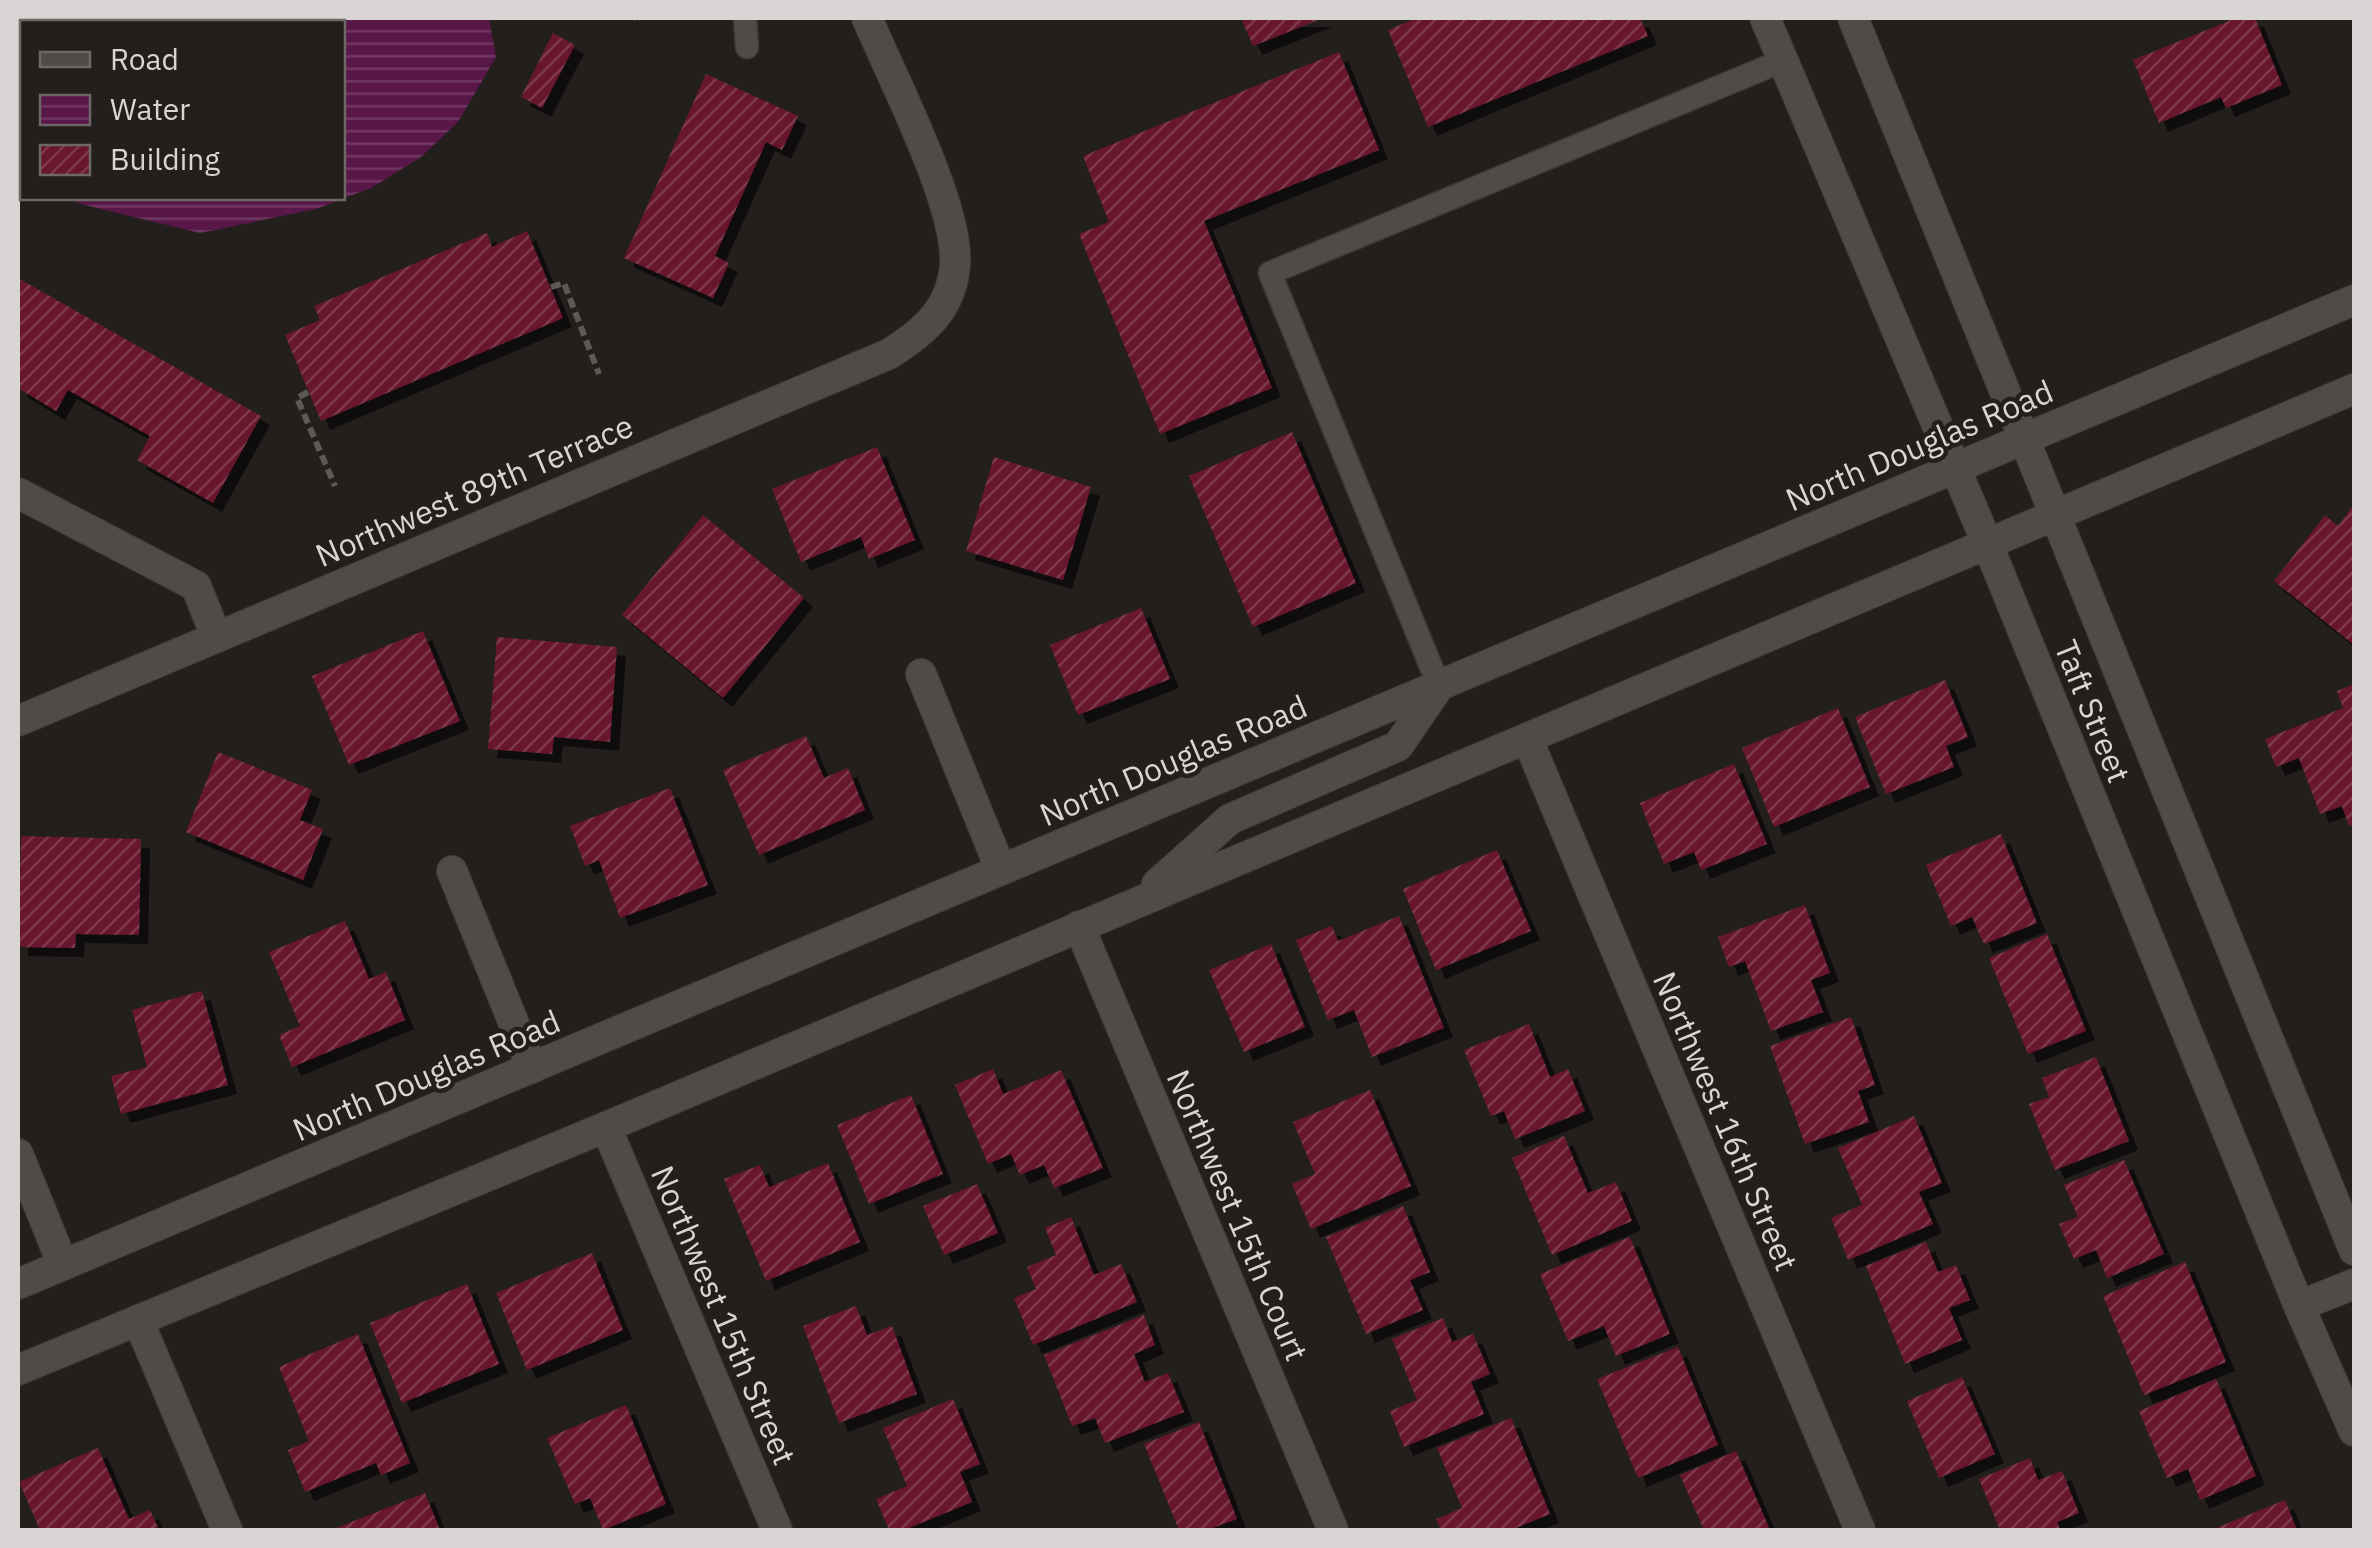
<svg xmlns="http://www.w3.org/2000/svg" width="2372" height="1548" font-family="'IBM Plex Sans',sans-serif">
<style>
.water{fill:url(#water-rules)}
.building{fill:url(#building-hatch);filter:url(#shadow)}
.lines{fill:none;stroke-linecap:round;stroke-linejoin:round}
.lane-casing{stroke:#3e3a39;stroke-width:25}
.street-casing{stroke:#3e3a39;stroke-width:32}
.secondary-casing{stroke:#3e3a39;stroke-width:32}
.path{stroke:#5d5957;stroke-width:6;stroke-dasharray:10 5;stroke-linecap:butt}
.lane{stroke:#504b49;stroke-width:22}
.street{stroke:#504b49;stroke-width:30}
.secondary{stroke:#504b49;stroke-width:30}
.labels{text-anchor:middle;dominant-baseline:central;stroke-width:9;stroke-linejoin:round;paint-order:stroke}
.street-label{font-size:32px;fill:#d9d5d4;stroke:#231f1d}
</style>
<defs>
<pattern id="water-rules" width="6" height="5" patternUnits="userSpaceOnUse" patternTransform="scale(2.5)"><rect width="6" height="5" fill="#591648"/><path d="M0 2.5h6" fill="none" stroke="#703762"/></pattern>
<pattern id="building-hatch" width="6" height="6" patternUnits="userSpaceOnUse" patternTransform="scale(2.5)"><rect width="6" height="6" fill="#68172d"/><path d="M-1 1l2-2M0 6l6-6M5 7l2-2" fill="none" stroke="#7d384b"/></pattern>
<filter id="shadow"><feDropShadow dx="9" dy="9" stdDeviation="0" flood-color="#0009"/></filter>
</defs>
<rect width="100%" height="100%" fill="#231f1d"/>
<path class="water" d="M18 18H489L496 57 458 122 421 157 371 188 316 209 200 233 81 204 70 198H342V22H22V146L18 136Z"/>
<path class="building" d="M1241 18H1323L1253 46Z
M1417 18H1640L1648 36 1428 127 1388 30Z
M2236 18H2255L2282 85 2226 108 2221 97 2159 123 2133 60Z
M553 33 575 45 542 108 521 97Z
M1339 52 1379 150 1204 221 1272 388 1160 434 1079 234 1109 222 1083 156Z
M706 74 798 116 782 150 766 142 715 256 729 263 713 298 624 258Z
M527 231 563 318 321 421 285 335 320 320 314 306 487 233 492 247Z
M18 278 261 416 213 503 137 460 150 436 68 390 56 411 18 388Z
M1292 432 1356 583 1253 627 1189 476Z
M877 447 915 540 869 559 861 537 801 562 772 489Z
M994 457 1091 487 1063 580 966 551Z
M2354 504V645L2274 581 2325 515 2338 526Z
M703 515 804 598 723 698 622 615Z
M1141 608 1170 679 1078 715 1050 645Z
M423 631 460 721 349 765 312 676Z
M497 637 617 647 610 742 554 737 552 754 488 749Z
M1945 680 1968 737 1946 746 1954 767 1886 794 1855 717Z
M2354 684V824L2349 826 2342 806 2320 814 2299 758 2276 767 2265 739 2343 708 2337 691Z
M1838 708 1870 787 1774 827 1742 748Z
M806 736 824 778 848 768 865 810 759 855 723 770Z
M218 752 312 790 300 820 323 829 303 880 186 832Z
M1734 764 1767 844 1701 870 1694 852 1664 864 1640 803Z
M670 788 708 885 620 918 599 860 585 866 570 826Z
M2001 834 2037 923 1984 944 1972 917 1951 926 1926 865Z
M21 836 141 839 139 935 76 934 75 948 19 947Z
M1497 850 1531 931 1436 970 1403 889Z
M1805 905 1830 973 1811 980 1823 1012 1771 1031 1745 961 1729 967 1718 937Z
M1399 916 1444 1028 1372 1057 1354 1010 1328 1020 1296 940 1332 926 1338 941Z
M345 921 369 979 386 972 405 1020 292 1067 279 1035 300 1026 269 952Z
M2047 934 2086 1031 2028 1054 1989 958Z
M1271 944 1305 1027 1244 1052 1209 970Z
M202 991 228 1085 121 1114 111 1076 147 1067 132 1010Z
M1851 1017 1875 1085 1858 1091 1869 1122 1805 1144 1770 1046Z
M1529 1024 1550 1077 1568 1069 1585 1111 1515 1139 1504 1111 1491 1116 1464 1050Z
M2096 1057 2129 1141 2055 1170 2029 1104 2049 1097 2042 1078Z
M993 1069 1003 1094 1061 1070 1103 1168 1054 1188 1044 1165 1020 1175 1011 1154 988 1164 955 1085Z
M1370 1090 1411 1186 1311 1229 1292 1184 1315 1174 1293 1122Z
M911 1095 943 1174 869 1204 837 1125Z
M1914 1116 1942 1183 1919 1192 1933 1224 1848 1260 1831 1218 1862 1205 1838 1148Z
M1564 1136 1588 1193 1616 1182 1632 1221 1552 1255 1512 1158Z
M2124 1160 2164 1254 2107 1278 2096 1250 2074 1259 2059 1224 2078 1217 2064 1185Z
M828 1163 860 1242 766 1281 724 1179 760 1165 769 1187Z
M977 1184 998 1233 944 1255 923 1206Z
M1403 1206 1430 1272 1410 1280 1423 1310 1366 1334 1326 1237Z
M1071 1217 1094 1275 1121 1264 1137 1302 1033 1345 1014 1298 1036 1289 1027 1267 1056 1255 1045 1228Z
M1630 1237 1670 1334 1616 1356 1604 1326 1568 1341 1540 1274Z
M1926 1242 1938 1272 1956 1265 1970 1300 1949 1308 1962 1340 1905 1364 1866 1266Z
M592 1253 623 1330 527 1370 496 1293Z
M2185 1262 2226 1362 2144 1395 2103 1296Z
M467 1284 499 1364 402 1403 370 1323Z
M856 1306 867 1335 892 1326 917 1394 839 1423 803 1326Z
M1144 1315 1155 1345 1134 1354 1145 1382 1168 1373 1184 1412 1105 1443 1095 1418 1072 1426 1044 1355Z
M1443 1318 1452 1342 1473 1334 1490 1374 1471 1382 1484 1414 1404 1447 1390 1411 1417 1400 1392 1339Z
M358 1334 410 1463 381 1475 376 1463 305 1492 288 1450 309 1441 279 1367Z
M1678 1347 1718 1445 1638 1478 1597 1379Z
M1962 1377 1995 1454 1939 1478 1907 1401Z
M2216 1379 2256 1476 2200 1500 2188 1469 2167 1478 2139 1411Z
M953 1399 980 1464 960 1472 972 1502 904 1530H889L876 1499 907 1486 883 1428Z
M626 1405 666 1504 603 1530 590 1498 575 1504 547 1438Z
M1511 1418 1550 1514 1511 1530H1441L1436 1519 1462 1508 1437 1448Z
M1199 1422 1237 1519 1207 1530H1179L1144 1444Z
M98 1448 129 1519 150 1510 159 1530H40L19 1482Z
M1736 1451 1770 1530H1704L1680 1475Z
M2030 1458 2038 1480 2062 1471 2079 1513 2057 1522 2060 1530H2000L1979 1479Z
M425 1493 440 1530H331Z
M2285 1500 2297 1530H2211Z"/>
<g class="lines">
<defs>
<path id="lane" d="M745 18 747 47
M1439 686 1270 273 1782 61"/>
<path id="street" d="M18 493 196 586 216 636
M921 674 1001 870
M18 721 889 354C924 332 952 309 955 264 959 206 891 75 867 18
M1527 738 1860 1530
M452 871 532 1068
M1079 926 1333 1530
M606 1127 777 1530
M18 1154 63 1265
M2299 1306 2354 1284
M138 1320 227 1530"/>
<path id="secondary" d="M1765 18 1987 543 2299 1306 2354 1431
M1853 18 2354 1250
M1157 884 1230 819 1398 746 1439 686
M18 1284 2354 300
M18 1370 606 1127 2354 389"/>
</defs>
<use href="#lane" class="lane-casing"/>
<use href="#street" class="street-casing"/>
<use href="#secondary" class="secondary-casing"/>
<path class="path" d="M634 18H635
M551 287 564 283 599 374
M308 392 297 398 335 486"/>
<use href="#lane" class="lane"/>
<use href="#street" class="street"/>
<use href="#secondary" class="secondary"/>
</g>
<g class="labels">
<g class="street-label">
<text transform="translate(1919 445) rotate(-23)">North Douglas Road</text>
<text transform="translate(474 490) rotate(-23)">Northwest 89th Terrace</text>
<text transform="translate(2093 711) rotate(68)">Taft Street</text>
<text transform="translate(1173 760) rotate(-23)">North Douglas Road</text>
<text transform="translate(426 1075) rotate(-23)">North Douglas Road</text>
<text transform="translate(1726 1121) rotate(67)">Northwest 16th Street</text>
<text transform="translate(1238 1215) rotate(67)">Northwest 15th Court</text>
<text transform="translate(724 1315) rotate(67)">Northwest 15th Street</text>
</g>
</g>
<rect width="2372" height="1548" fill="none" stroke="#d9d5d4" stroke-width="40"/>
<rect x="20" y="20" width="325" height="180" fill="#231f1d" stroke="#6c6866" stroke-width="2.5"/>
<rect x="40" y="52" width="50" height="15" fill="#504b49" stroke="#6c6866" stroke-width="2.5"/>
<text x="110" y="70" font-size="30" fill="#d9d5d4">Road</text>
<rect x="40" y="95" width="50" height="30" fill="url(#water-rules)" stroke="#6c6866" stroke-width="2.5"/>
<text x="110" y="120" font-size="30" fill="#d9d5d4">Water</text>
<rect x="40" y="145" width="50" height="30" fill="url(#building-hatch)" stroke="#6c6866" stroke-width="2.5"/>
<text x="110" y="170" font-size="30" fill="#d9d5d4">Building</text>
</svg>
